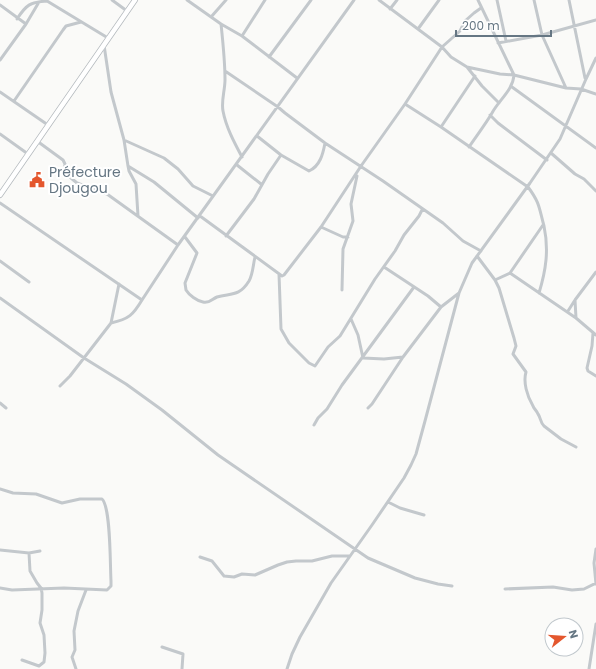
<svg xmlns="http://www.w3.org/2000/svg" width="596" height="669" font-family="Poppins,sans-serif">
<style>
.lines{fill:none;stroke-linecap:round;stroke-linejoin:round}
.primary-casing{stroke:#b5babe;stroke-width:6}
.minor{stroke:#c3c8cc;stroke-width:3}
.primary{stroke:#fff;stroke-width:4.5}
.labels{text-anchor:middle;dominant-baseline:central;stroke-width:4;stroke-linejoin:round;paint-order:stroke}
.poi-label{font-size:14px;fill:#657683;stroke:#fff;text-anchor:start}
</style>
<rect width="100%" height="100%" fill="#fafaf8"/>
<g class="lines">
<defs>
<path id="primary" d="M0 195 135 0"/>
</defs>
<use href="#primary" class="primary-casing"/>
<path class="minor" d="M112 0 127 11
M187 0 221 24 242 36 297 78
M379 0 442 47 451 57 467 67 500 74 514 75C513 90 499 100 492 113 485 125 477 135 469 147
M478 0 514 75 566 88 581 89 596 94
M497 0 506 41
M534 0 542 35 566 88
M569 0 585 78
M0 5 26 24
M390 9 397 0
M211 17 226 0
M17 19C26 5 30 2 47 1L108 38
M221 24C223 43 225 61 225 80 225 90 221 101 223 111 226 127 234 142 242 157
M418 29 439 0
M242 36 265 0
M498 43 542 35 596 20
M104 45 111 92 124 140 128 166 129 171 136 184 138 216
M269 57 311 0
M0 60 26 24 39 2
M467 67 482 86 499 103
M225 71 278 107 285 113 325 143 383 181 443 223 463 241 481 251
M512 87 596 148
M0 92 48 125
M14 101 63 30 66 26 81 22
M405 104 441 127 528 187C540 203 539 208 544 226 549 250 546 270 539 293
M490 115 498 123 547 160
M441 127 475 76
M0 134 28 154
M257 136 281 155 309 171C320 166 323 154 325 143
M124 140 164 158 178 169 193 186 213 196
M37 141 63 160 65 164 64 170 65 173 77 183 107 194 178 245
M551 153 575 174 584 179 596 191
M237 165 261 184
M128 166 154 182 198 218
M0 203 142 300 178 245 354 0
M200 216 282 276 284 275 321 227 361 166 405 104 442 47 460 31 465 21 474 13 481 8
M321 227 343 237H348
M226 236 254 199 268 174 281 155
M185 237 197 253 185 283 186 290C189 295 197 301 203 302 209 304 212 299 217 297 231 293 239 297 249 281 253 274 253 265 255 257
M477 256 495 280 499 288 514 338 516 346 513 354 526 372C523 382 527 396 533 406 534 409 537 411 538 414 541 418 540 422 544 426L561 439 576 447
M0 261 29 282
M384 267 428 296 441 307
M596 272 575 300 576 318 596 335
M510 273 576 318
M279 274 281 329 289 343 309 363 315 366 328 347 340 336 375 279 395 251 404 235 419 216 422 210
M495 280 510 273 543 225
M342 290 343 249 353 221 351 204 357 176
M0 298 84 358 126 384 162 410 218 455 368 558 415 578 438 584 452 586
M568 311 575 300
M351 319 358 335 363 358
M111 323C129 319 133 315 142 300
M593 333 592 346 587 368 588 371 596 376
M363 358 384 359 403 357
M60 386 70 376 111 323 119 284
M0 403 6 408
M368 408 372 404 403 357 441 307 459 293
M314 425 318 418 327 409 342 385 414 287
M0 489 13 493 36 494 62 503 80 499H102C111 507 110 566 111 581V586L107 590 64 588 12 590 0 588
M388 502 400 508 424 515
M596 549 594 563 596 584
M0 550 29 553 40 551
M200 557 212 561 224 576 234 577 242 574 255 575 278 565 287 562 296 561H312L332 556H349
M505 589 553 587 572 590 584 589 596 583
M162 647 183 654 182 669
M22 660 39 666 44 662 45 653 44 635 40 623 42 610V593L41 588 37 583 30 571 29 553
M76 669 72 657 75 650 74 631 78 611 86 590
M287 669 292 654 300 637 331 583 372 525 404 478 411 465 416 454 425 421 459 293 472 263 530 183 560 139 586 79 596 58
M589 669 596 624"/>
<use href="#primary" class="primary"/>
</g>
<defs>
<symbol id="civic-bare" viewBox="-9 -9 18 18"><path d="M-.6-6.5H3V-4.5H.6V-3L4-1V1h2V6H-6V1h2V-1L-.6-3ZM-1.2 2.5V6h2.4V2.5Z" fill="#e4572e" stroke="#fff" stroke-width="2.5" paint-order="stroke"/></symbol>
</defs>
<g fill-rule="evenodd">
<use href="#civic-bare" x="26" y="169" width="22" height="22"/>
</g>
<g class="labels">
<g class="poi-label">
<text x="49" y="172">Préfecture<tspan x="49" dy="16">Djougou</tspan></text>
</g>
</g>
<g transform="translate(564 637) rotate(73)"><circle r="19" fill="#ffffff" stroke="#c1c8cd"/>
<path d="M0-3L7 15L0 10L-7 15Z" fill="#e4572e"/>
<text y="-6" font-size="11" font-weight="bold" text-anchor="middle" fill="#657683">N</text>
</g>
<path d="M456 30v6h95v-6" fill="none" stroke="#657683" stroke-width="2"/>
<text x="462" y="30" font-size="12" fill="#657683" stroke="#ffffff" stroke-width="3" paint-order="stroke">200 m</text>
</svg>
